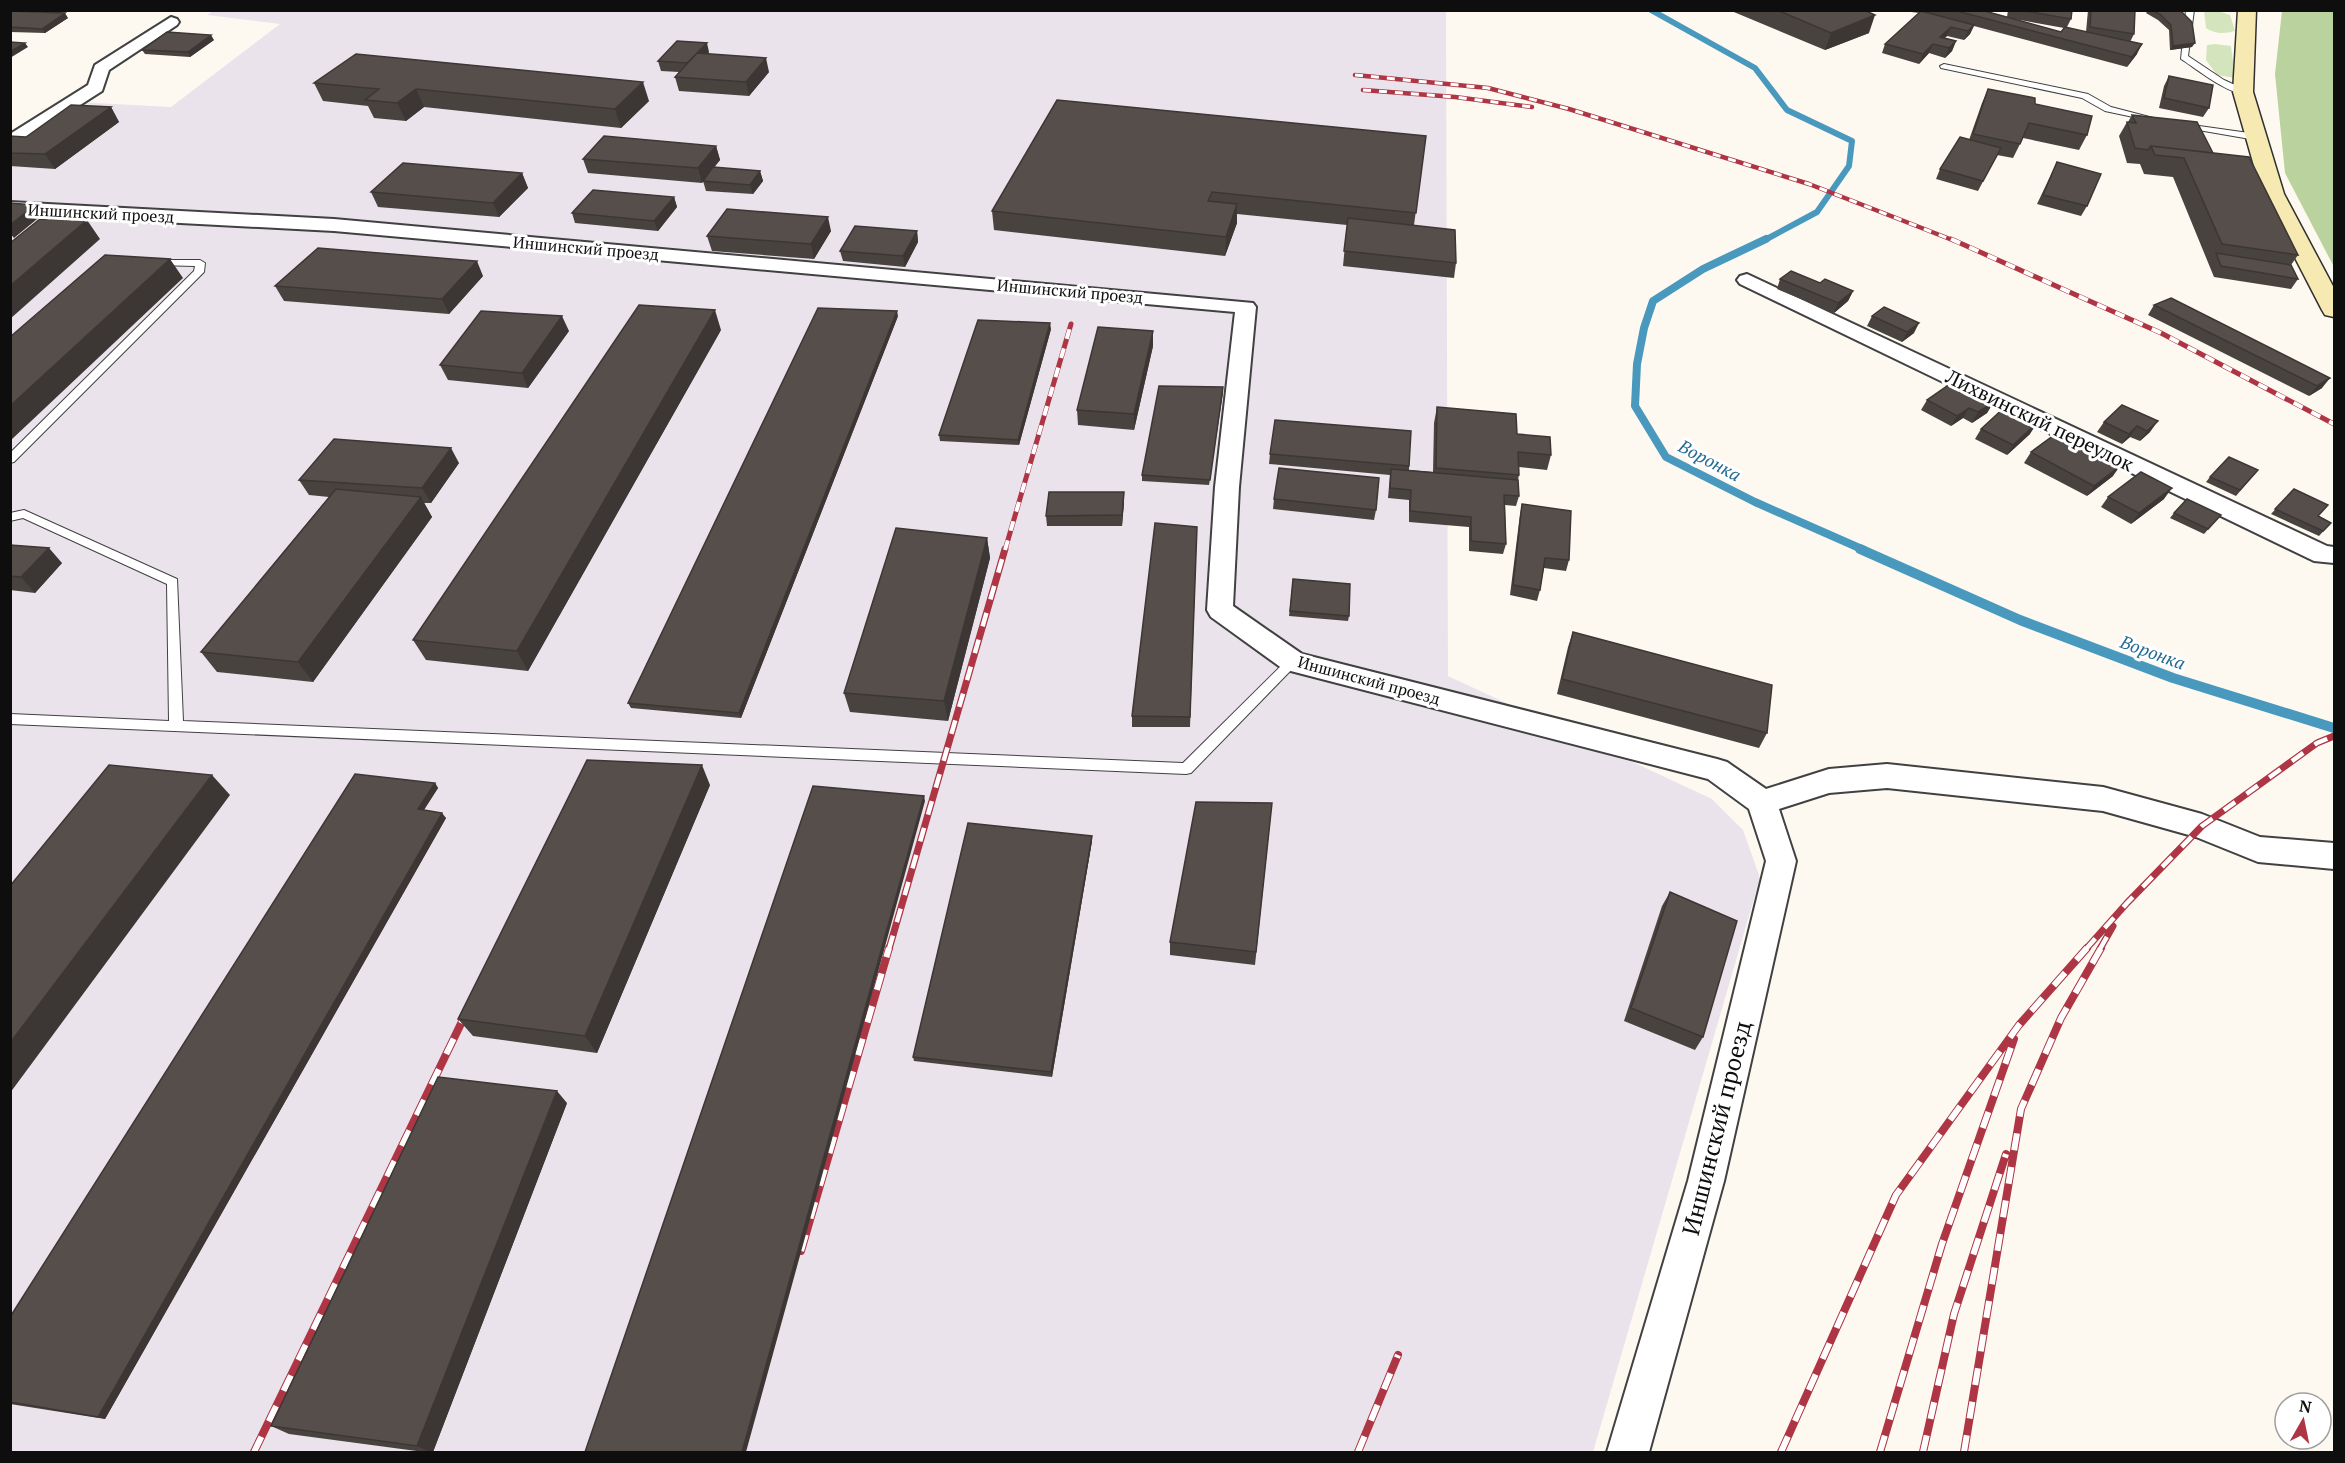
<svg xmlns="http://www.w3.org/2000/svg" width="2345" height="1463" font-family="'PT Serif',serif">
<style>
.industrial{fill:#eae3eb}
.green{fill:#d4e4bd}
.forest{fill:#bad39e}
.lines{fill:none;stroke-linecap:round;stroke-linejoin:round}
.stream-far2{stroke:#4999be;stroke-width:6}
.stream-far1{stroke:#4999be;stroke-width:8}
.stream{stroke:#4999be;stroke-width:10}
.lane-casing{stroke:#414141;stroke-width:2}
.street-casing{stroke:#414141;stroke-width:4}
.secondary-casing{stroke:#303030;stroke-width:3}
.lane{fill:#fff;fill-rule:evenodd}
.street{fill:#fff;fill-rule:evenodd}
.secondary{fill:#f6e9b2;fill-rule:evenodd}
.rail-far3-casing{stroke:#ae3544;stroke-width:4.5}
.rail-far2-casing{stroke:#ae3544;stroke-width:5}
.rail-far1-casing{stroke:#ae3544;stroke-width:7}
.rail-casing{stroke:#ae3544;stroke-width:8}
.rail-far3{stroke:#fff;stroke-width:3;stroke-dasharray:8;stroke-linecap:butt}
.rail-far2{stroke:#fff;stroke-width:4;stroke-dasharray:10;stroke-linecap:butt}
.rail-far1{stroke:#fff;stroke-width:4.5;stroke-dasharray:14;stroke-linecap:butt}
.rail{stroke:#fff;stroke-width:6;stroke-dasharray:17;stroke-linecap:butt}
.wall{fill:#494340;fill-rule:evenodd}
.shaded-wall{fill:#3c3734}
.building{fill:#554e4b;stroke:#3c3734;stroke-width:1.5}
.labels{text-anchor:middle;dominant-baseline:central;stroke-width:6;stroke-linejoin:round;paint-order:stroke}
.far-street-label{font-size:16px;fill:#0e0e0e;stroke:#fff}
.far-water-label{font-size:18px;font-style:italic;fill:#246b92;stroke:#fff}
.street-label{font-size:20px;fill:#0e0e0e;stroke:#fff}
.near-street-label{font-size:24px;fill:#0e0e0e;stroke:#fff}
</style>
<rect width="100%" height="100%" fill="#fdf9f0"/>
<path class="industrial" d="M213 11H1446L1448 676 1712 799 1743 830 1760 878 1593 1452H11L10 136 76 102 171 107 280 24 207 15Z"/>
<path class="green" d="M2204 11H2218L2230 15 2235 31C2224 34 2215 34 2206 28Z
M2215 44 2231 46 2235 78 2217 75 2206 60 2207 45Z"/>
<path class="forest" d="M2282 11H2334V267L2285 173 2275 74Z"/>
<g class="lines">
<path class="stream-far2" d="M1651 10 1755 68 1787 110 1852 141 1849 166 1817 212 1763 241"/>
<path class="stream-far1" d="M1766 239 1703 269 1653 301 1644 328 1637 364 1635 406 1666 457 1755 502 1864 550"/>
<path class="stream" d="M1860 549 2020 620 2173 678 2334 728"/>
<defs>
<path id="lane" d="M2186 10H2194L2188 56 2224 80 2246 90V94C2227 94 2197 69 2181 59Z
M1944 64 2088 94 2111 107 2161 120 2157 122 2105 111 2082 98 1941 68 1940 66Z
M2178 123 2256 134 2260 137 2256 140 2181 127H2178Z
M152 260H200L205 263 204 272 14 462 10 463V453L194 271 195 266 155 265 150 262Z
M24 510 177 579 183 721 1183 763 1288 659H1298L1299 662 1191 773 1186 774 10 724V714L169 721 167 584 23 518 10 521V513Z"/>
<path id="street" d="M171 17 177 19 179 22 177 25 109 70 102 91 16 146 10 147V134L88 85 95 65Z
M10 202 334 219 1253 303 1256 307 1239 487 1233 606 1302 654 1717 759 1727 762 1766 789 1829 769 1887 764 2103 787 2202 814 2260 837 2334 843V869L2258 862 2196 837 2103 811 1887 788 1829 793 1779 809 1796 861 1724 1181 1649 1452H1607L1688 1181 1766 861 1749 809 1708 779 1283 669 1211 617 1207 610 1215 487 1235 312 334 231 10 214Z
M1747 274 2327 546 2334 547V563L2314 561 1740 284 1737 280 1740 276Z"/>
<path id="secondary" d="M2238 10H2256L2253 92 2284 194 2334 288V317L2325 315 2322 310 2262 194 2233 92Z"/>
</defs>
<use href="#lane" class="lane-casing"/>
<use href="#street" class="street-casing"/>
<use href="#secondary" class="secondary-casing"/>
<use href="#lane" class="lane"/>
<use href="#street" class="street"/>
<use href="#secondary" class="secondary"/>
<defs>
<path id="rail-far3" d="M1355 75 1488 88 1569 109 1809 184 1955 241
M1363 90 1455 97 1532 107"/>
<path id="rail-far2" d="M1951 239 2161 333 2334 424
M1005 550 1071 324"/>
<path id="rail-far1" d="M889 949 1005 549
M2086 949 2127 903 2202 826 2317 743 2334 736
M2100 949 2113 926"/>
<path id="rail" d="M801 1251 889 948
M254 1452 469 1007
M1358 1452 1398 1355
M1781 1452 1896 1195 2019 1025 2087 948
M1880 1452 1942 1244 2014 1039
M1923 1452 1954 1314 2006 1154
M1964 1452 2021 1109 2061 1018 2101 948"/>
</defs>
<use href="#rail-far3" class="rail-far3-casing"/>
<use href="#rail-far2" class="rail-far2-casing"/>
<use href="#rail-far1" class="rail-far1-casing"/>
<use href="#rail" class="rail-casing"/>
<use href="#rail-far3" class="rail-far3"/>
<use href="#rail-far2" class="rail-far2"/>
<use href="#rail-far1" class="rail-far1"/>
<use href="#rail" class="rail"/>
</g>
<path class="wall" d="M1729 10H1864L1869 33 1825 50Z
M1911 10H1981L2007 17 2008 10H2072L2071 19 2067 27 2086 32 2088 10H2135L2134 34 2130 42 2137 54 2127 67 1974 26 1970 34 1964 40 1947 36 1944 38 1956 41 1952 51 1945 58 1929 53 1919 64 1882 53 1885 44 1920 13 1911 12ZM2014 19 2064 28 2061 32Z
M2148 10H2178L2192 47 2170 50 2169 30 2158 20 2146 13Z
M10 11 68 18 45 33 10 32Z
M214 40 190 57 145 54 142 50Z
M709 52 708 54 769 72 749 96 679 91 675 77 679 72 661 71 658 61Z
M2169 76 2209 108 2203 117 2159 108 2164 86Z
M314 83 649 101 621 128 424 107 406 121 374 118 368 106 323 101Z
M1988 89 2035 104 2087 135 2079 150 2023 138 2013 158 1997 155 1978 191 1936 179 1940 169 1969 140 1982 103Z
M111 107 119 122 55 169 10 166V136L26 137Z
M2132 115 2213 153 2298 255 2291 265 2298 279 2291 289 2214 277 2173 177 2144 174 2140 164 2127 163 2119 136 2127 122H2128Z
M1426 136 1414 225 1456 263 1454 278 1343 266 1347 225 1237 214V223L1225 256 994 230 992 211Z
M716 146 720 160 714 167 760 171 763 181 753 194 706 191 703 181 702 183 588 173 583 159Z
M2057 162 2087 206 2081 216 2037 204Z
M522 173 528 188 499 217 378 207 371 192Z
M674 197 677 207 658 231 575 223 572 213Z
M831 231 814 259 712 251 707 236Z
M917 231 918 242 905 267 843 261 840 251Z
M483 276 449 314 284 301 275 286Z
M1780 279 1820 283 1853 291 1848 301 1834 313 1777 289Z
M2154 305 2322 388 2309 396 2148 315Z
M898 316 741 718 631 708 628 703Z
M1872 316 1914 333 1902 342 1867 326Z
M1051 329 1019 445 940 441 939 435Z
M721 330 528 671 426 660 413 640Z
M569 331 528 388 448 380 440 365Z
M1153 346 1134 430 1078 425 1077 410Z
M1223 387 1209 485 1142 481V475Z
M1927 400 1993 403 1987 413 1972 423 1963 418 1951 426 1921 410Z
M2122 405 2150 432 2140 441 2130 437 2122 444 2097 432 2104 422Z
M1437 407 1517 434 1551 455 1547 470 1519 467V475L1518 480 1519 496 1516 506 1505 505 1506 544 1503 554 1469 551V527L1409 522V500L1388 498 1390 475 1269 464 1270 454 1409 466V470L1433 472 1434 423Z
M1981 429 2030 434 2007 455 1975 439Z
M2031 452 2113 476 2087 496 2024 463Z
M459 463 431 503H424L432 517 313 682 217 672 201 652 329 497 309 495 299 480Z
M2258 470 2236 496 2206 482 2210 477Z
M2294 489 2318 516 2331 523 2319 536 2271 514Z
M2108 497 2164 499 2131 524 2101 507Z
M1274 499 1376 510 1374 520 1273 509Z
M1124 502 1122 526H1047L1046 516Z
M1522 504 1569 560 1566 571 1544 568 1540 590 1537 601 1510 595 1520 514Z
M2174 513 2221 515 2204 534 2170 518Z
M1197 527 1190 727H1132V716Z
M987 538 990 558 948 721 850 712 844 693Z
M10 545 62 563 35 593 10 590Z
M1293 579 1349 616 1348 621 1289 616Z
M1573 632 1767 733 1759 748 1557 694 1568 647Z
M435 783 438 788 424 810 446 818 105 1419 10 1404V1317Z
M710 785 597 1053 473 1036 458 1019Z
M1272 803 1255 965 1170 955V942Z
M1092 841 1052 1077 914 1061 913 1057Z
M1670 892 1703 1037 1695 1050 1624 1021 1662 906Z
M567 1103 433 1452H424L289 1434 271 1426Z"/>
<path class="shaded-wall" d="M65 13 68 18 45 33 42 29Z
M1875 15 1869 33 1825 50 1831 33Z
M1974 25 1970 34 1964 40 1968 31Z
M1951 27 1947 36 1936 46 1940 37Z
M211 35 214 40 190 57 188 52Z
M1956 41 1952 51 1945 58 1949 48Z
M25 43 28 47 10 58V52Z
M707 43 709 52 690 73 687 63Z
M2195 43 2192 47 2170 50 2173 46Z
M1933 44 1929 53 1919 64 1923 54Z
M2142 44 2137 54 2127 67 2132 57Z
M766 58 769 72 749 96 746 82Z
M643 82 649 101 621 128 615 109Z
M416 89 424 107 406 121 397 103Z
M111 107 119 122 55 169 45 154Z
M716 146 720 160 702 183 698 168Z
M760 171 763 181 753 194 750 185Z
M522 173 528 188 499 217 493 203Z
M674 197 677 207 658 231 654 221Z
M1237 204V223L1225 256 1226 237Z
M35 205 42 215 14 238 10 233V225Z
M828 217 831 231 814 259 811 244Z
M87 220 100 239 10 319V286Z
M917 231 918 242 905 267 903 256Z
M170 259 183 278 10 441V406Z
M477 261 483 276 449 314 442 299Z
M1853 291 1848 301 1834 313 1838 303Z
M715 310 721 330 528 671 517 651Z
M897 311 898 316 741 718 739 713Z
M562 316 569 331 528 388 522 373Z
M1050 323 1051 329 1019 445 1018 440Z
M1919 323 1914 333 1902 342 1907 332Z
M1153 331V346L1134 430V414Z
M2330 378 2322 388 2309 396 2317 386Z
M1223 387V393L1209 485 1210 480Z
M1993 403 1987 413 1972 423 1978 412Z
M1969 408 1963 418 1951 426 1957 416Z
M2158 421 2150 432 2140 441 2147 431Z
M2037 423 2030 434 2007 455 2013 445Z
M2137 426 2130 437 2122 444 2129 434Z
M451 448 459 463 431 503 422 488Z
M2120 466 2113 476 2087 496 2094 486Z
M2172 488 2164 499 2131 524 2139 513Z
M1124 492V502L1122 526V515Z
M421 497 432 517 313 682 298 662Z
M987 538 990 558 948 721 944 701Z
M49 548 62 563 35 593 21 577Z
M702 765 710 785 597 1053 585 1036Z
M212 775 230 795 10 1093V1043Z
M435 783 438 788 421 814 418 809Z
M924 796 925 801 746 1452H742Z
M442 813 446 818 105 1419 98 1417Z
M1092 836V841L1052 1077 1051 1072Z
M557 1091 567 1103 433 1452H430L417 1446Z"/>
<path class="building" d="M1777 10H1864L1875 15 1831 33Z
M1953 10H1981L2061 32 2065 27 2142 44 2132 57Z
M2019 10H2072L2071 19Z
M2091 10H2135L2134 34 2090 27Z
M2152 10H2178L2182 12 2192 22 2195 43 2173 46 2171 25 2161 15Z
M10 11 65 13 42 29 10 27Z
M1921 11 1974 25 1968 31 1951 27 1940 37 1956 41 1949 48 1933 44 1923 54 1885 44Z
M167 32 211 35 188 52 142 50Z
M677 41 707 43 687 63 658 61Z
M10 42 25 43 10 52Z
M697 53 766 58 746 82 675 77Z
M356 54 643 82 615 109 416 89 397 103 365 100 379 89 314 83Z
M2169 76 2213 85 2209 108 2164 98Z
M1988 89 2035 98V104L2092 116 2087 135 2029 123 2020 144 1973 134Z
M1057 100 1426 136 1416 213 1212 192 1208 201 1237 204 1226 237 992 211Z
M71 105 111 107 45 154 10 153V136L26 137Z
M2132 115 2197 122 2213 153 2151 146 2148 150 2135 148 2127 122 2136 123Z
M604 136 716 146 698 168 583 159Z
M1960 137 2001 148 1983 181 1940 169Z
M2151 146 2249 157 2298 255 2222 244 2184 158 2155 155Z
M2057 162 2101 174 2087 206 2043 195Z
M403 163 522 173 493 203 371 192Z
M713 167 760 171 750 185 703 181Z
M593 190 674 197 654 221 572 213Z
M10 203 35 205 10 225Z
M727 209 828 217 811 244 707 236Z
M1348 218 1455 230 1456 263 1344 251Z
M40 219 87 220 10 286V243Z
M855 226 917 231 903 256 840 251Z
M318 248 477 261 442 299 275 286Z
M2216 253 2291 265 2298 279 2221 266Z
M105 255 170 259 10 406V337Z
M1791 271 1820 283 1825 279 1853 291 1838 303 1780 279Z
M2171 298 2330 378 2317 386 2154 305Z
M639 305 715 310 517 651 413 640Z
M1884 307 1919 323 1907 332 1872 316Z
M818 308 897 311 739 713 628 703Z
M481 311 562 316 522 373 440 365Z
M978 320 1050 323 1018 440 939 435Z
M1098 327 1153 331 1134 414 1077 410Z
M1953 382 1993 403 1978 412 1969 408 1957 416 1927 400Z
M1159 386 1223 387 1210 480 1142 475Z
M2122 405 2158 421 2147 431 2137 426 2129 434 2104 422Z
M1437 407 1516 414 1517 434 1550 437 1551 455 1518 452 1519 475 1436 468Z
M2004 408 2037 423 2013 445 1981 429Z
M1275 420 1411 431 1409 466 1270 454Z
M2057 433 2120 466 2094 486 2031 452Z
M334 439 451 448 422 488 299 480Z
M2229 457 2258 470 2240 490 2210 477Z
M1279 468 1379 478 1376 510 1274 499Z
M1391 469 1518 480 1519 496 1504 495 1506 544 1471 541V517L1410 511 1411 490 1390 488Z
M2141 472 2172 488 2139 513 2108 497Z
M336 489 421 497 298 662 201 652Z
M2294 489 2328 505 2318 516 2331 523 2323 531 2275 509Z
M1049 492H1124L1122 515 1046 516Z
M2187 499 2221 515 2208 529 2174 513Z
M1522 504 1571 511 1569 560 1545 558 1540 590 1513 585Z
M1155 523 1197 527 1190 717 1132 716Z
M896 528 987 538 944 701 844 693Z
M10 545 49 548 21 577 10 576Z
M1293 579 1350 584 1349 616 1290 611Z
M1573 632 1772 685 1767 733 1562 679Z
M587 760 702 765 585 1036 458 1019Z
M109 765 212 775 10 1043V886Z
M355 774 435 783 418 809 442 813 98 1417 10 1402V1317Z
M813 786 924 796 742 1452H585Z
M1196 802 1272 803 1256 952 1170 942Z
M968 823 1092 836 1051 1072 913 1057Z
M1670 892 1737 921 1703 1037 1631 1008Z
M438 1077 557 1091 417 1446 271 1426Z"/>
<g class="labels">
<g class="far-street-label">
<text transform="translate(101 213) rotate(3)">Иншинский проезд</text>
<text transform="translate(586 248) rotate(5)">Иншинский проезд</text>
<text transform="translate(1070 291) rotate(5)">Иншинский проезд</text>
<text transform="translate(1369 680) rotate(15)">Иншинский проезд</text>
</g>
<g class="far-water-label">
<text transform="translate(1710 460) rotate(28)">Воронка</text>
<text transform="translate(2153 652) rotate(20)">Воронка</text>
</g>
<g class="street-label">
<text transform="translate(2040 420) rotate(26)">Лихвинский переулок</text>
</g>
<g class="near-street-label">
<text transform="translate(1716 1128) rotate(-76)">Иншинский проезд</text>
</g>
</g>
<rect width="2345" height="1463" fill="none" stroke="#0e0e0e" stroke-width="24"/>
<g transform="translate(2303 1421) rotate(9)"><circle r="28" fill="#ffffff" stroke="#9f9f9f" stroke-width="1.5"/>
<path d="M0-4.5L10 22L0 15L-10 22Z" fill="#ae3544"/>
<text y="-9" font-size="16" font-weight="bold" text-anchor="middle" fill="#0e0e0e">N</text>
</g>
</svg>
